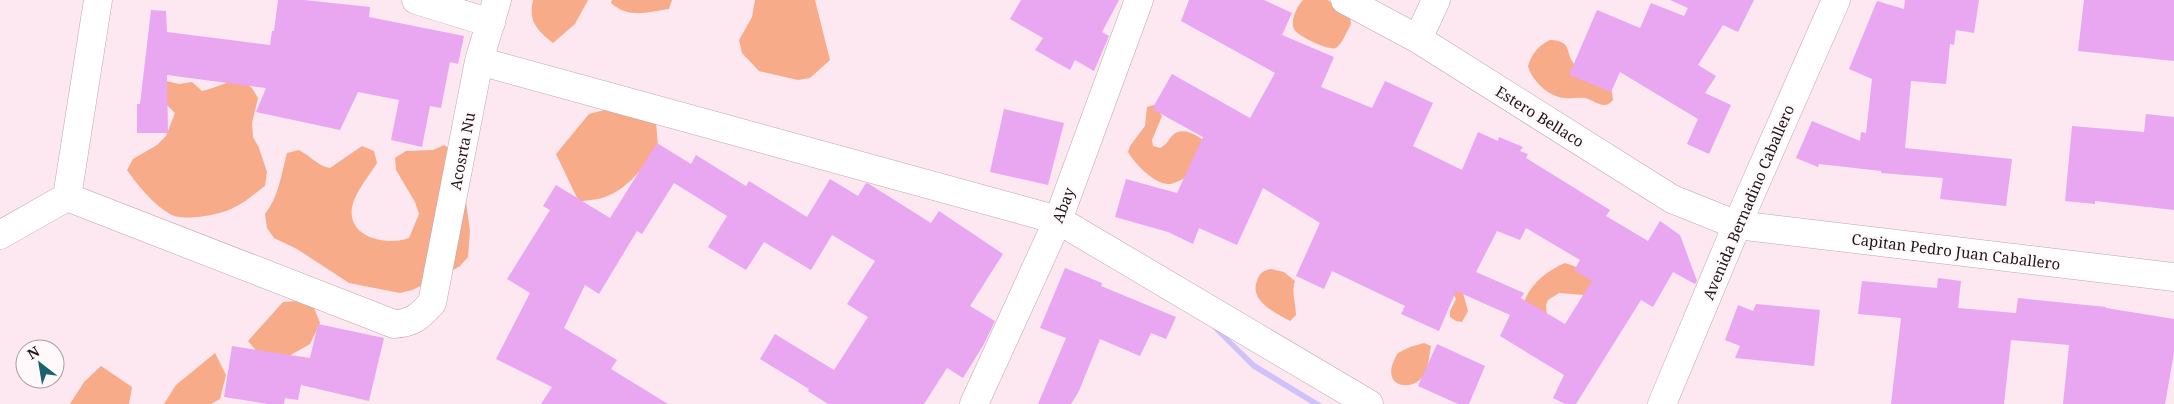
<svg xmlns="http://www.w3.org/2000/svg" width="2174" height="404" font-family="'Noto Serif',serif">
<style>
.forest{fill:#f7ab89}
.water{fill:#cfc2f9}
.building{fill:#e9a6f1;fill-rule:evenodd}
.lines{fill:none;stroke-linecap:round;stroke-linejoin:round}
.minor-casing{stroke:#bfa5b0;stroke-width:29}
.minor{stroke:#fff;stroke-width:28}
.labels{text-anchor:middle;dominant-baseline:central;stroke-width:5;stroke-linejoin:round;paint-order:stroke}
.street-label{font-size:15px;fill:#20161a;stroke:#fff9fc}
</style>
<rect width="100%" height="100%" fill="#fde7f0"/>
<path class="forest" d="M533 0H588L575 24 553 43C537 30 528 22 533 0Z
M612 0H672L669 9C647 12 629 19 611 3Z
M755 0H815L830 60 810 78 798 80 759 71 742 53 739 40 752 17Z
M1303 0H1328L1350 18 1351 24C1347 31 1342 44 1336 48 1329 51 1297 36 1294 29 1290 21 1297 6 1303 0Z
M1550 40C1574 41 1564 53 1575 65 1590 80 1612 72 1613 100 1604 111 1596 101 1585 98 1579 97 1571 99 1565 98 1549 97 1532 81 1528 66 1532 53 1538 46 1550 40Z
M241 79 252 88 258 98 252 123 253 137 259 148 267 172 265 186C255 193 245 203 233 208 220 215 182 222 170 214 153 204 138 186 127 170L133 159 157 145 166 136 175 113 166 104V81L179 84 192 82 202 91C216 88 227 81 241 79Z
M643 100 656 121 658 148C644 167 626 191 602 198 595 200 586 200 579 202L556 154 589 114Z
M1154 105 1162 116 1152 140 1153 146 1160 148C1166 145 1167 142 1171 137 1182 124 1197 136 1208 143L1189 178C1181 178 1177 183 1170 184 1155 185 1135 164 1128 152L1130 146 1145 126 1147 107Z
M444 145 455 153 463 179 470 231 468 257 460 266 448 273 412 290 400 293 349 283 297 249 274 238 267 228 265 214C279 196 281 175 287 153L299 150C312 157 316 165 330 168L362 146 374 151 377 163C369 176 355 192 352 207 347 238 387 246 409 238L419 214 415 202 396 170 395 158 406 151 433 150Z
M1417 260 1463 293 1468 311 1462 322 1456 321 1450 317V311L1456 299 1453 293Z
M1565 263 1585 270 1600 283 1584 295 1559 293 1548 300 1546 305 1547 319 1523 306C1528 286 1546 271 1565 263Z
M1271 269 1284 272 1295 281C1291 292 1296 304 1296 315L1290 321C1276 313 1249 301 1257 281 1259 273 1264 270 1271 269Z
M311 300 320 323 310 344 289 356 264 360 248 341 283 302Z
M1424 343 1431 346C1429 355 1429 365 1425 373 1417 393 1375 390 1398 353L1410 347Z
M215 353 226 375 220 399 211 404H164L176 385Z
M101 366 132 387 129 404H70L84 382Z"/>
<path class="water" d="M1203 313 1255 363 1322 404H1311L1252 368 1201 317Z"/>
<path class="building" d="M278 0H304L370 7 369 17 464 36 458 64 450 62 441 108 430 106 422 147 391 140 399 100 358 92 340 130 256 112 266 88 167 75 168 133H137V104H140L151 10 166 11 167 32 270 45 272 31H274Z
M1021 0H1119L1102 32 1109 36 1094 71 1075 60 1070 70 1035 50 1043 38 1010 19Z
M1189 0H1264L1292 13 1282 35 1334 57 1321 87 1372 108 1385 81 1433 103 1413 146 1462 170 1478 132 1498 141 1499 137 1523 147 1520 151 1528 154 1526 158 1610 210 1606 216 1648 241 1660 221 1680 235 1697 281 1695 284 1673 272 1653 307 1641 300 1576 404H1565L1553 398 1564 375 1500 336 1510 315 1456 291 1439 331 1401 314 1405 306 1332 271 1324 289 1296 276 1320 223 1263 188 1237 245 1199 228 1193 244 1168 232 1115 217 1126 179 1177 193 1203 137 1152 109 1172 74 1250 118 1275 73 1181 21ZM1526 228 1580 260 1574 270 1592 281 1565 324 1521 298 1524 293 1476 272 1497 231 1520 240Z
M1670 0H1754L1738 32 1723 25 1698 65 1716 76 1705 93 1731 105 1709 154 1687 144 1698 119 1620 72 1611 92 1569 75 1597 10 1640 28 1651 3 1684 16 1688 8Z
M1905 0H1979L1974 33 1956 30 1954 45 1950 44 1946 84 1911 81 1905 148 2012 159 2006 206 1940 199 1943 178 1881 173V171L1819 164 1818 167 1796 158 1812 121 1860 141 1861 132 1866 133 1872 79 1849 69 1877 1 1904 9Z
M2084 0H2174V61L2078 51Z
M1004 109 1064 123 1048 185 990 172Z
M2146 114 2174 117V210L2095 201V204L2065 201 2072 126 2144 132Z
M657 143 691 164 696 155 746 186 749 181 807 217 830 179 858 196 866 183 869 184 931 223 939 211 1003 254 970 306 995 321 984 344 963 378 947 368 924 404H828L808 391 809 389 760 359 775 334 834 370 868 317 847 304 875 261 832 235 811 270 764 242 746 270 708 247 727 216 674 183 642 234 637 231 599 294 585 285 564 328 617 360 611 369 668 404H541L552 387 496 359 530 293 507 279 550 210 543 206 556 185 610 218Z
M1065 268 1102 283 1101 286 1176 317 1166 339 1151 333 1140 356 1100 339 1079 391 1071 404H1038L1066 338 1040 328Z
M1938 278 1961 281 1958 308 2016 313 2018 298 2106 307V308L2174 319V353L2165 404H2063L2069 345 2011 340 2004 404H1891L1901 318 1858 314 1862 281 1937 288Z
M1756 304 1820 310 1814 366 1735 358 1740 346 1725 340 1738 305 1753 311Z
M318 324 384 338 369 401 301 385 298 400 285 398 284 404H268L224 397 232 346 310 358Z
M1437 344 1485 366 1469 404H1458L1418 386Z"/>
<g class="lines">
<defs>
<path id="minor" d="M416 0 491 23
M1345 0 1418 39 1672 199 1737 225 2174 277
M1418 39 1436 0
M479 61 1058 220 1369 404
M67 197 394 324C413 323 419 317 432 303L479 61 497 0
M67 197 98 0
M0 235 67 197
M974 404 1058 220 1139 0
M1662 404 1737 225 1836 0"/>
</defs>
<use href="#minor" class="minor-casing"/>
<use href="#minor" class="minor"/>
</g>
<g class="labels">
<g class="street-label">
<text transform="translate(1540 116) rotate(32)">Estero Bellaco</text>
<text transform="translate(462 151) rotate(-79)">Acosrta Nu</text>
<text transform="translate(1748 202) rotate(-67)">Avenida Bernadino Caballero</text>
<text transform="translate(1063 205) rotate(-69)">Abay</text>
<text transform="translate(1956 251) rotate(7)">Capitan Pedro Juan Caballero</text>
</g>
</g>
<g transform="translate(40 364) rotate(329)"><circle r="24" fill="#fff9fc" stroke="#a69ea2"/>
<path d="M0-4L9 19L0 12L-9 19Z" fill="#186270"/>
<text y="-8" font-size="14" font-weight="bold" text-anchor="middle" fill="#20161a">N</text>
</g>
</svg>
